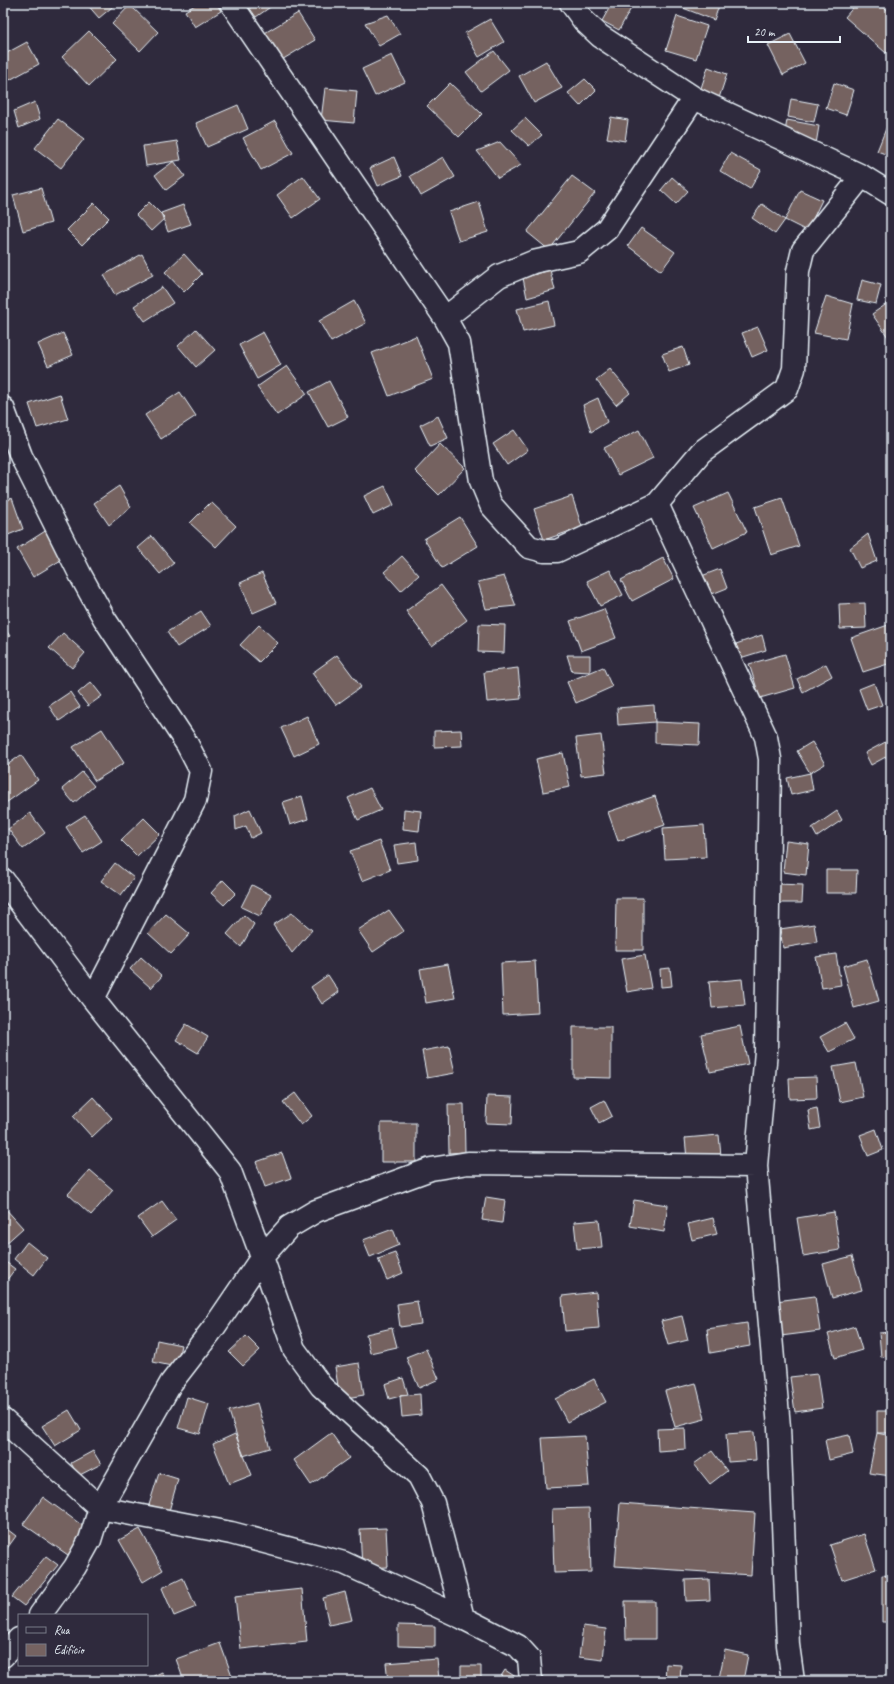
<svg xmlns="http://www.w3.org/2000/svg" width="894" height="1684" font-family="Caveat,sans-serif">
<style>
.building{fill:#756261;stroke:#e8f1f8}
.lines{fill:none;stroke-linecap:round;stroke-linejoin:round}
.street-casing{stroke:#e8f1f8;stroke-width:25}
.street{stroke:#2f2a3d;stroke-width:22}
</style>
<rect width="100%" height="100%" fill="#2f2a3d"/>
<filter id="ink" filterUnits="userSpaceOnUse"><feTurbulence type="fractalNoise" baseFrequency=".025" numOctaves="2"/><feDisplacementMap in="SourceGraphic" scale="8" xChannelSelector="R" yChannelSelector="G"/><feConvolveMatrix kernelMatrix="1 2 1 2 8 2 1 2 1" color-interpolation-filters="sRGB"/></filter>
<g filter="url(#ink)">
<path class="building" d="M86 3H117L99 18Z
M198 3H216L221 11 195 27 185 11Z
M246 3H276L256 17Z
M612 3H634L619 30 602 21Z
M679 3H720L714 20 678 6Z
M857 3H879L891 13V48L886 53 845 17Z
M130 5 158 32 140 51 112 24Z
M298 13 315 40 280 61 263 34Z
M388 15 400 34 379 46 365 23Z
M677 16 707 26 696 59 666 50Z
M490 19 504 42 479 57 465 33Z
M89 31 117 59 89 86 62 57Z
M790 34 805 63 783 75 768 45Z
M27 42 39 64 4 83 3 55Z
M494 51 509 70 481 91 466 72Z
M392 55 405 82 375 96 362 69Z
M546 61 562 88 534 103 519 76Z
M708 67 727 74 719 98 700 91Z
M585 79 596 90 580 106 568 93Z
M450 83 482 114 459 137 427 106Z
M834 83 854 90 846 115 826 108Z
M325 88 357 91 354 123 321 120Z
M791 99 818 104 814 122 788 117Z
M35 102 40 119 19 128 14 111Z
M238 105 248 129 207 147 196 123Z
M611 117 628 120 625 141 607 138Z
M525 118 542 135 529 146 512 130Z
M58 119 84 139 61 168 35 148Z
M787 120 819 126 816 144 784 138Z
M275 121 293 153 261 170 243 138Z
M889 121 891 122V156L877 151Z
M177 141 181 160 146 166 143 146Z
M500 142 521 165 498 178 477 151Z
M730 153 761 170 750 189 720 171Z
M394 157 402 176 378 186 370 168Z
M443 157 455 177 421 196 410 176Z
M174 161 185 176 166 190 155 175Z
M303 176 320 199 293 218 277 195Z
M572 176 595 193 549 250 527 232Z
M672 177 688 191 676 204 661 190Z
M41 188 51 223 23 231 13 195Z
M800 190 822 200 807 231 785 220Z
M149 202 165 218 151 231 136 215Z
M479 202 488 232 459 241 449 212Z
M94 203 109 218 82 245 67 230Z
M762 204 785 220 775 234 752 218Z
M183 205 191 224 168 232 161 213Z
M641 228 675 252 661 271 628 246Z
M142 254 153 275 115 295 104 275Z
M184 254 202 274 184 292 165 272Z
M550 270 555 290 527 298 523 278Z
M862 280 881 285 876 304 857 300Z
M162 287 173 303 145 321 134 306Z
M826 296 853 304 846 339 814 333Z
M354 301 366 323 331 342 319 321Z
M549 301 554 325 523 332 517 309Z
M891 301V340H890L872 314Z
M758 327 768 350 752 357 742 333Z
M196 329 215 350 196 367 178 346Z
M263 332 281 365 257 379 239 345Z
M63 333 73 355 48 366 38 344Z
M416 336 433 379 389 396 372 353Z
M683 347 689 365 669 372 662 354Z
M287 366 307 394 277 415 257 387Z
M610 369 630 393 616 405 596 380Z
M329 381 348 417 328 427 309 392Z
M180 392 196 416 161 439 145 415Z
M60 394 68 419 37 428 29 404Z
M598 398 607 422 591 432 583 405Z
M438 416 448 438 430 446 420 425Z
M514 430 528 450 507 465 493 444Z
M639 430 653 458 618 475 604 448Z
M440 444 465 468 439 495 415 471Z
M119 486 131 507 109 525 94 503Z
M385 486 394 505 373 515 364 496Z
M728 493 747 532 713 548 694 508Z
M572 496 582 527 544 540 534 509Z
M12 498 23 529 3 537V502Z
M782 498 799 546 771 555 755 507Z
M211 502 236 526 216 547 190 523Z
M460 517 478 546 442 568 424 539Z
M50 528 66 557 33 577 17 549Z
M868 534 877 561 860 568 850 548Z
M152 536 174 563 160 574 138 548Z
M402 556 419 575 401 591 384 572Z
M663 558 674 579 632 601 621 580Z
M720 569 727 588 707 596 699 577Z
M610 570 623 595 600 606 587 581Z
M262 573 276 603 253 613 240 583Z
M504 576 516 606 486 609 478 582Z
M441 585 467 620 432 646 406 611Z
M865 603 866 628 840 629 839 604Z
M604 609 616 638 581 651 570 621Z
M201 611 211 626 177 647 167 632Z
M479 624 505 625 504 653 478 652Z
M891 624V663L863 672 851 638Z
M259 625 278 643 259 662 240 645Z
M3 626 10 636 3 641Z
M63 633 85 653 72 668 49 648Z
M762 635 766 650 740 658 736 644Z
M785 654 795 688 760 698 749 664Z
M337 655 361 687 336 705 312 673Z
M567 655H590V672L572 671Z
M826 664 832 676 803 692 797 679Z
M603 667 612 687 576 703 567 682Z
M518 668 521 699 487 702 484 672Z
M91 682 102 696 88 706 78 693Z
M874 683 882 705 867 710 859 689Z
M70 692 80 707 59 721 49 706Z
M654 705 655 722 618 725 617 708Z
M3 710 8 718 3 721Z
M307 716 319 744 294 756 281 728Z
M655 722 700 724 699 745 655 743Z
M102 729 124 763 95 781 73 747Z
M461 730 462 746 434 747V731Z
M601 735 606 773 581 776 576 738Z
M891 739V754L871 765 865 753Z
M812 742 825 764 810 773 797 751Z
M563 753 570 787 543 792 536 759Z
M21 755 38 780 3 805V768Z
M82 772 94 786 74 803 62 789Z
M810 773 813 790 791 795 787 778Z
M370 788 381 810 358 820 348 798Z
M302 796 308 819 290 825 283 802Z
M655 796 665 825 618 841 608 812Z
M250 809 261 833 251 838 246 826 236 830 235 816Z
M404 809 421 811 419 831 403 829Z
M837 811 842 820 817 837 812 828Z
M30 813 45 833 23 849 8 829Z
M85 815 102 841 83 853 66 827Z
M144 818 160 834 137 856 121 840Z
M704 825 706 857 665 859 663 828Z
M891 829V846L886 831Z
M379 841 390 870 362 881 350 851Z
M786 841 809 844 806 875 783 872Z
M416 842 418 860 397 863 394 845Z
M115 863 134 878 121 895 101 881Z
M826 870H857L856 893H826Z
M223 880 236 893 224 905 211 893Z
M777 884 803 885 802 903H776Z
M252 885 271 895 260 916 241 907Z
M616 898H643V950H615Z
M389 910 404 931 373 952 358 930Z
M292 913 312 930 292 953 273 925Z
M166 914 190 934 171 954 148 933Z
M244 915 254 924 241 947 227 934Z
M814 924 817 942 783 948 780 929Z
M836 954 841 985 822 988 816 957Z
M645 955 651 988 627 992 621 959Z
M141 957 162 976 151 988 130 969Z
M867 959 879 1001 854 1008 843 966Z
M535 961 538 1013 503 1015 501 963Z
M448 964 455 998 426 1003 420 969Z
M670 968 672 986 661 987 660 969Z
M328 975 339 992 322 1004 311 987Z
M742 979 745 1005 712 1008 709 982Z
M845 1023 854 1039 829 1052 820 1037Z
M186 1024 208 1037 198 1053 176 1040Z
M740 1026 748 1064 710 1072 701 1034Z
M573 1027H611V1078L573 1077Z
M449 1046 455 1073 427 1078 422 1051Z
M856 1063 863 1097 840 1102 833 1067Z
M816 1077 817 1098 790 1099 789 1078Z
M295 1093 312 1116 301 1125 283 1102Z
M487 1096 513 1097 512 1124 486 1123Z
M93 1097 112 1118 92 1137 73 1116Z
M604 1100 612 1116 599 1123 591 1107Z
M448 1104H464L465 1152 449 1153Z
M817 1108 820 1128 811 1130 808 1110Z
M381 1123H416V1162H381Z
M876 1129 883 1150 868 1156 860 1135Z
M719 1135 721 1156 687 1159 685 1138Z
M282 1153 291 1178 265 1187 256 1162Z
M90 1170 113 1190 91 1215 68 1194Z
M486 1197 505 1200 502 1223 482 1220Z
M634 1200 668 1205 664 1232 630 1226Z
M162 1201 176 1220 152 1237 138 1218Z
M3 1206 23 1228 3 1246Z
M834 1212 840 1250 803 1256 797 1218Z
M713 1218 717 1234 692 1240 688 1224Z
M599 1220 602 1247 577 1249 574 1222Z
M393 1229 399 1245 370 1257 363 1240Z
M27 1242 47 1258 34 1275 14 1259Z
M395 1253 403 1273 387 1280 378 1259Z
M852 1256 862 1290 832 1298 823 1264Z
M3 1260 15 1269 3 1285Z
M596 1292 599 1328 565 1331 562 1296Z
M815 1296 820 1331 781 1336 776 1301Z
M417 1301 421 1324 400 1327 397 1304Z
M682 1316 688 1340 668 1345 661 1321Z
M747 1323 750 1346 710 1353 707 1329Z
M855 1326 862 1350 835 1358 828 1334Z
M392 1328 397 1347 370 1353 366 1334Z
M891 1332V1356L881 1357 879 1333Z
M246 1336 260 1350 243 1366 229 1352Z
M157 1340 181 1345 176 1367 153 1362Z
M426 1349 439 1379 419 1388 406 1357Z
M359 1363 364 1395 340 1399 335 1367Z
M817 1374 822 1408 795 1412 790 1377Z
M403 1378 408 1394 389 1399 385 1384Z
M594 1379 606 1402 567 1422 555 1399Z
M696 1383 705 1419 675 1427 665 1391Z
M420 1394 421 1415 402 1417 400 1396Z
M187 1397 209 1404 200 1434 178 1428Z
M257 1403 270 1448 243 1456 229 1411Z
M69 1410 81 1430 55 1446 42 1426Z
M877 1411H891V1433H877Z
M685 1428 686 1449 658 1451 657 1429Z
M754 1432 756 1460 728 1462 726 1434Z
M331 1433 349 1458 311 1485 294 1460Z
M877 1433 891 1436V1476L869 1473Z
M235 1434 252 1475 229 1484 213 1444Z
M849 1435 853 1454 829 1460 825 1440Z
M585 1436 589 1486 546 1488 542 1438Z
M93 1451 101 1464 78 1476 71 1463Z
M712 1451 727 1471 710 1484 694 1464Z
M159 1473 178 1479 169 1511 149 1505Z
M43 1497 87 1529 68 1555 23 1524Z
M620 1503 755 1513 751 1575 615 1566Z
M589 1508 591 1572 554 1573 552 1509Z
M3 1526 16 1536 3 1554Z
M386 1528 388 1567 362 1568 360 1529Z
M140 1529 163 1570 143 1582 119 1540Z
M864 1534 876 1569 842 1580 830 1545Z
M46 1556 58 1565 24 1606 12 1597Z
M882 1575 891 1576V1622H882Z
M183 1578 196 1607 174 1616 162 1588Z
M709 1579 710 1600 686 1601 685 1580Z
M302 1589 307 1642 241 1649 235 1596Z
M345 1592 352 1620 329 1625 323 1598Z
M625 1601H655V1639H626Z
M398 1625 435 1626V1647L398 1646Z
M583 1626 606 1629 603 1660 579 1657Z
M220 1643 234 1681H184L176 1659Z
M725 1650 748 1655 743 1681 719 1678Z
M437 1659 439 1679 388 1681 386 1663Z
M666 1664 681 1665 680 1681H665Z
M461 1666H481V1681H461Z
M505 1670 522 1681H498Z
M162 1672 166 1681H143Z"/>
<g class="lines">
<defs>
<path id="street" d="M231 3 445 318 459 343 481 481 491 505 529 547 544 551H557L657 504 701 452 787 389 794 369 798 271 803 250 862 176
M571 3 584 21 600 36 694 98 862 176 891 194
M445 318 499 276 533 262 579 252 607 229 694 98
M3 408 21 456 81 576 104 618 187 744 201 771 195 800 93 999
M657 504 766 737 770 759 766 1051 756 1166 779 1427 788 1645 793 1681
M3 880 93 999 230 1171 262 1257 294 1349 321 1386 419 1476 433 1503 463 1618
M3 1420 100 1508 231 1533 344 1563 463 1618 518 1646 529 1658 531 1681
M40 1615 75 1567 90 1540 100 1508 171 1383 215 1326 262 1257 289 1227 316 1211 431 1169 468 1163 756 1166
M3 1656 19 1639"/>
</defs>
<use href="#street" class="street-casing"/>
<use href="#street" class="street"/>
</g>
</g>
<rect width="894" height="1684" fill="none" stroke="#2f2a3d" stroke-width="16"/>
<rect x="8" y="8" width="878" height="1668" fill="none" stroke="#e8f1f8" stroke-width="1.5" filter="url(#ink)"/>
<rect x="18" y="1614" width="130" height="52" fill="#2f2a3d" stroke="#797a88"/>
<rect x="26" y="1627" width="20" height="6" fill="#2f2a3d" stroke="#797a88"/>
<text x="54" y="1634" font-size="12" fill="#e8f1f8">Rua</text>
<rect x="26" y="1644" width="20" height="12" fill="#756261" stroke="#797a88"/>
<text x="54" y="1654" font-size="12" fill="#e8f1f8">Edifício</text>
<path d="M748 36v6h92v-6" fill="none" stroke="#e8f1f8" stroke-width="2"/>
<text x="754" y="36" font-size="12" fill="#e8f1f8" stroke="#2f2a3d" stroke-width="3" paint-order="stroke">20 m</text>
</svg>
